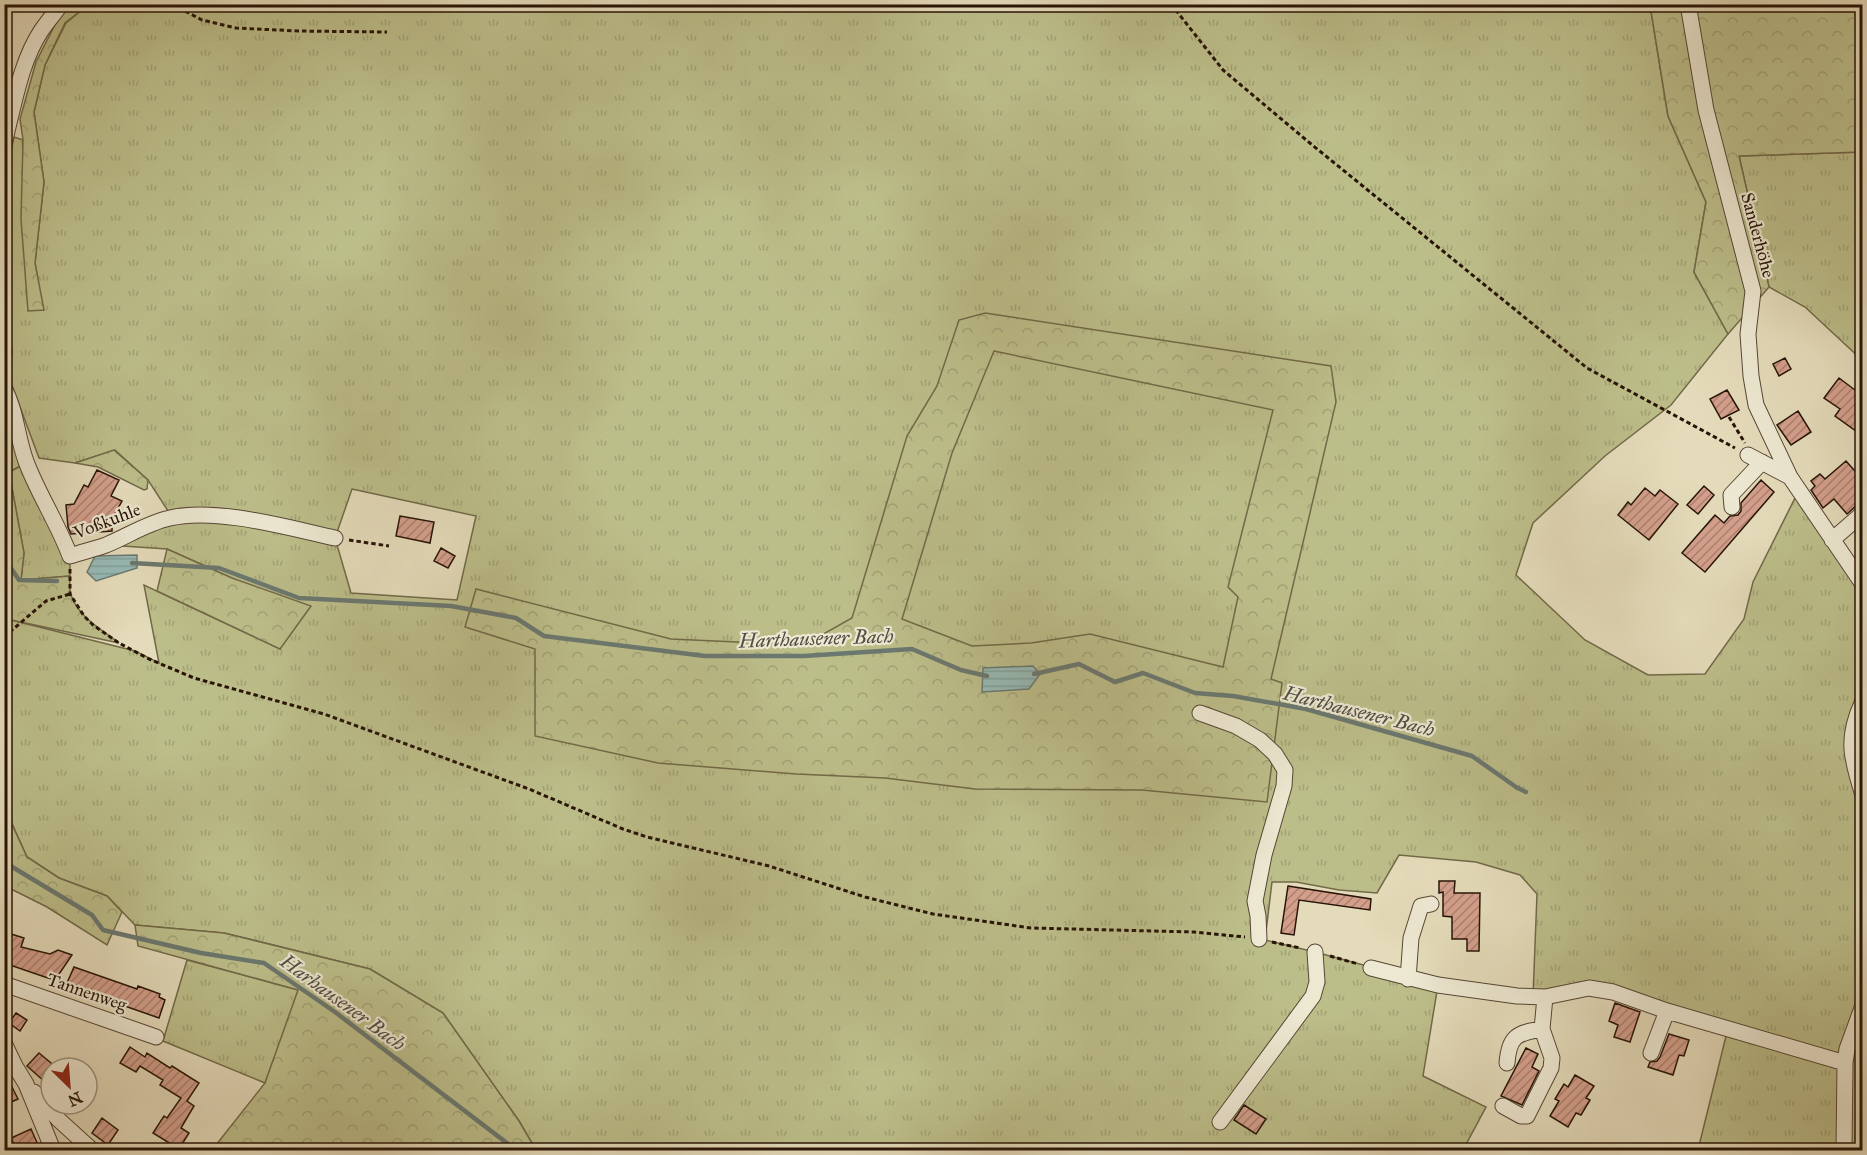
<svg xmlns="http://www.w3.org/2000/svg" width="1867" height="1155" font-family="'IM FELL Great Primer',serif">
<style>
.grass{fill:url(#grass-tufts);stroke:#726948;stroke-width:1.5;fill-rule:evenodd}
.forest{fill:url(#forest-crowns);stroke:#726948;stroke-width:1.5;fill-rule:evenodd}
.water{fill:url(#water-rules);stroke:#6b7870;stroke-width:1.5}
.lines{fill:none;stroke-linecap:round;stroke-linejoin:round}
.stream{stroke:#6b7870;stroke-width:4.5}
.building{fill:url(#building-hatch);stroke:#281407;stroke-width:1.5}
.minor-casing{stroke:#574634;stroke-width:17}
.path{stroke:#281407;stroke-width:3;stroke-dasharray:4.5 3;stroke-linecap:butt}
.minor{stroke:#ede8d2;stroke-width:15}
.labels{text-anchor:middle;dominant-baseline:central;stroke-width:4.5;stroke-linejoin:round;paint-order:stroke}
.street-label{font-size:18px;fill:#281407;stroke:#ede8d2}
.water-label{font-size:20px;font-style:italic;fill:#4f4e44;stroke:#ede8d2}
</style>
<defs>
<pattern id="grass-tufts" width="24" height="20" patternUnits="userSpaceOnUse" patternTransform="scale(1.5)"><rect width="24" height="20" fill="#bcbe8a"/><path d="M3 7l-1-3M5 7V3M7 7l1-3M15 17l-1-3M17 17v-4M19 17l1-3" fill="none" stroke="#a2a276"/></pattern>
<pattern id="forest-crowns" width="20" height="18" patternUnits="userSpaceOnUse" patternTransform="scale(1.5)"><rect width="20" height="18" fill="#bcbe8a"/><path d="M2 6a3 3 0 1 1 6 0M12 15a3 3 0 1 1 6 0" fill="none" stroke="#a2a276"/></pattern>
<pattern id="water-rules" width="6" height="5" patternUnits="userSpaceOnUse" patternTransform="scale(1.5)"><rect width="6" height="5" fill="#97bab6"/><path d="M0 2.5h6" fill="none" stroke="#829f9b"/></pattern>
<pattern id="building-hatch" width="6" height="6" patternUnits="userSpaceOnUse" patternTransform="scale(1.5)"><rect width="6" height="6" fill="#d39f8b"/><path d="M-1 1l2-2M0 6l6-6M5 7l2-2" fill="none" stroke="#ab8070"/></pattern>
</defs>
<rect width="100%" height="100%" fill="#e4dbba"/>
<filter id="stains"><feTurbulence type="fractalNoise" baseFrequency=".00333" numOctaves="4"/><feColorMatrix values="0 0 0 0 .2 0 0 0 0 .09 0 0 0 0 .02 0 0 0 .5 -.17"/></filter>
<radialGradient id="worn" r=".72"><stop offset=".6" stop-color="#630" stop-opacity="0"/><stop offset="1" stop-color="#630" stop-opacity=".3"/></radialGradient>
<path class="grass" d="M88 5H1650L1668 116 1706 202 1694 272 1728 334 1671 405 1605 456 1533 523 1516 575 1585 640 1648 675 1705 674 1744 619 1753 582 1796 496 1862 592V1150H1698L1728 1028 1613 992 1533 997 1537 894 1520 875 1476 862 1399 855 1377 893 1339 890 1296 882H1272L1265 940 1315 952 1438 985 1423 1076 1486 1107 1463 1150H536L519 1121 443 1013 370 969 224 933 135 925 107 896 59 878 27 857 5 808 4 661 11 620 135 651 159 663 144 585 280 649 232 578 167 549 107 545 172 517 148 480 115 450 75 463 39 458 10 380 12 349 4 294 5 179 14 137 23 140 28 310H43L35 263 44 182 34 112 45 65 66 23ZM352 489 476 516 457 600 351 593 335 538Z
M1862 152V360L1805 307 1769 287 1739 156Z
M27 463 70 556V576L21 580 24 553 9 472Z
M187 960 299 990 265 1083 163 1041Z"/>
<path class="forest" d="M65 5H88L65 23 45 65 34 112 44 182 35 263 44 310 28 311 21 219 23 140 20 119 36 62Z
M1650 5H1862V152L1739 156 1769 287 1728 334 1694 272 1706 202 1668 116Z
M985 313 1331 366 1336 402 1271 679 1282 683 1267 802 1142 790 975 789 885 778 796 774 658 763 535 736V649L465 627 476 589 671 639 804 645 852 618 907 436 937 386 959 320ZM994 351 1273 410 1228 587 1238 597 1223 667 1090 634 1031 643 972 646 902 619 952 453Z
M5 409 22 465 9 472 24 553 21 580 70 576C70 582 69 590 71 595 79 618 101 629 119 643L11 620 5 661Z
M114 450 148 480 147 489 144 490 98 467 75 463Z
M167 549 232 578 311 606 280 649 157 591Z
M10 820 27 857 59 878 107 896 122 912 107 945 47 907 5 886V832Z
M135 925 224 933 370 969 443 1013 519 1121 536 1150H212L265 1083 298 990 138 946Z"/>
<path class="water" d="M137 555V568L96 581 87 572 95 556Z
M1033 666 1040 674 1029 689 982 692 983 668Z"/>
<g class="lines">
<path class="stream" d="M4 558 19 580 57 581
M132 563 219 568 299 598 451 606 516 618 544 636 705 656H804L912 649 961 670 987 676
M1034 674 1079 664 1115 682 1143 673 1195 693 1233 696 1306 709 1472 756 1516 787 1526 792
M4 862 92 915 103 930 201 953 264 963 335 1012 516 1150"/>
</g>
<path class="building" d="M1785 358 1791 369 1779 376 1773 364Z
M1839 378 1863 396V436L1835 416 1840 409 1824 398Z
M1727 390 1739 410 1721 419 1710 399Z
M1798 411 1811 432 1791 445 1777 425Z
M1846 461 1863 480V505L1856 506 1847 514 1834 499 1823 508 1811 490 1815 486 1811 481 1820 474 1825 479Z
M97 470 119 480 111 496 122 501 112 519V531L71 534 68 527 66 505 74 504 84 485 88 487Z
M1761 480 1774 492 1705 572 1682 553 1715 515 1724 523 1730 516 1738 515 1741 511V503Z
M1704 486 1714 495 1698 514 1687 505Z
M1645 488 1655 496 1660 490 1678 504 1649 540 1618 515 1628 502 1631 505Z
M400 516 434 522 430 543 396 536Z
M441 548 455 556 448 568 434 561Z
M1439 881H1455L1454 893H1480L1479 951H1467V939H1452V917L1443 916V892L1439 893Z
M1288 886 1371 899 1370 910 1299 900 1294 935 1281 933Z
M11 934 24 938 21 947 50 954 58 950 72 955 55 980 45 977 4 963V938L9 940Z
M74 967 137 989 138 986 160 994 159 997 165 1000 159 1018 79 990 80 986 67 983Z
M1615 1003 1640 1012 1630 1042 1614 1037 1618 1025 1609 1021Z
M16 1013 27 1020 20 1031 9 1023Z
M1669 1034 1689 1040 1684 1056 1679 1055 1673 1075 1648 1067 1650 1062 1657 1061 1660 1057Z
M130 1047 145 1057 147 1053 170 1068 172 1066 199 1083 187 1101 194 1106 181 1128 189 1133 179 1149 153 1133 164 1116 167 1118 181 1098 160 1085 163 1080 140 1066 136 1072 120 1063Z
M1526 1048 1538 1054 1532 1067 1539 1071 1522 1105 1501 1096Z
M39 1053 57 1068H51V1075L45 1082 27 1066Z
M4 1071 18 1099 4 1105Z
M1575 1075 1594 1086 1586 1098 1590 1100 1581 1115 1576 1113 1568 1127 1550 1116 1559 1101 1555 1099 1564 1084 1568 1087Z
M1244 1105 1266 1119 1256 1134 1234 1120Z
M102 1118 118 1130 108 1145 92 1133Z
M31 1129 39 1147 32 1150H17L11 1138Z"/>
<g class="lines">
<defs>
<path id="minor" d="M1688 4 1706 110 1753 291 1748 334 1751 376 1756 405 1790 477 1862 583
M4 143C14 106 20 63 41 31 47 22 55 13 61 4
M4 352V353
M4 388C17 412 17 439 27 464 39 495 58 524 70 556 82 552 95 549 106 545 128 536 147 523 170 518 216 507 289 528 335 538
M1748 455 1790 477
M1732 507 1731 495 1762 462
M1832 540 1862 514
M1862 703C1846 738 1851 757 1862 792
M1200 713 1236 726 1260 740 1275 754 1285 770 1284 786 1264 855 1255 901 1258 916 1259 939
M1371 968 1438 985 1517 996 1545 997 1589 988 1613 992 1667 1011 1845 1063
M1408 979 1411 938 1421 906 1431 904
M4 984 156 1037
M4 1043 15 1066 26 1084 53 1150
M1651 1053 1667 1011
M1507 1063C1509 1036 1517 1033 1542 1029
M34 1092 59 1120 92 1150
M1503 1106 1521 1116H1527L1551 1068 1552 1058 1542 1029 1545 997
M1220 1122 1313 996 1317 982 1315 952
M1844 1150 1845 1063 1847 1049 1862 1008"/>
</defs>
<use href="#minor" class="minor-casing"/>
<path class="path" d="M172 4 202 20 236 28 298 31 387 32
M1171 4 1223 70 1311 144 1587 368 1735 448
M1729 417 1745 443
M349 540 389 546
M70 569V594L84 616 93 625 119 643 149 659 194 678 324 714 529 789 623 829 647 837 769 866 865 897 933 914 1031 928 1194 932 1245 937
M4 637 46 601 70 594
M1272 942 1300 948
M1330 956 1358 964"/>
<use href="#minor" class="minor"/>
</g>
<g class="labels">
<g class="street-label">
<text transform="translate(1758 235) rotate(75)">Sanderhöhe</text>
<text transform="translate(107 521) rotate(-21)">Voßkuhle</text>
<text transform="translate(87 992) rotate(19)">Tannenweg</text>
</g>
<g class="water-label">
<text transform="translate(816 638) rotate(-2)">Harthausener Bach</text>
<text transform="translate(1359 711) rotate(14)">Harthausener Bach</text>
<text transform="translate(343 1002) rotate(36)">Harhausener Bach</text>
</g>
</g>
<rect width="1867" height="1155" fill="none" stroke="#e4dbba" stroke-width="24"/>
<rect x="6" y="6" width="1855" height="1143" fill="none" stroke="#281407" stroke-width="3"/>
<rect x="12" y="12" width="1843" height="1131" fill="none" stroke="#281407" stroke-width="1.5"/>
<g transform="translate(69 1086) rotate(155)"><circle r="28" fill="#ede8d2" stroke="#9e9381" stroke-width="1.5"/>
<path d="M0-4.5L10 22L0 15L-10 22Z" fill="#8f2418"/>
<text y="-9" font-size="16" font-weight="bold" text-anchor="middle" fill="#281407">N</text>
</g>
<rect width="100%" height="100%" filter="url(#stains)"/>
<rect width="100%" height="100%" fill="url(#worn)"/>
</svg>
